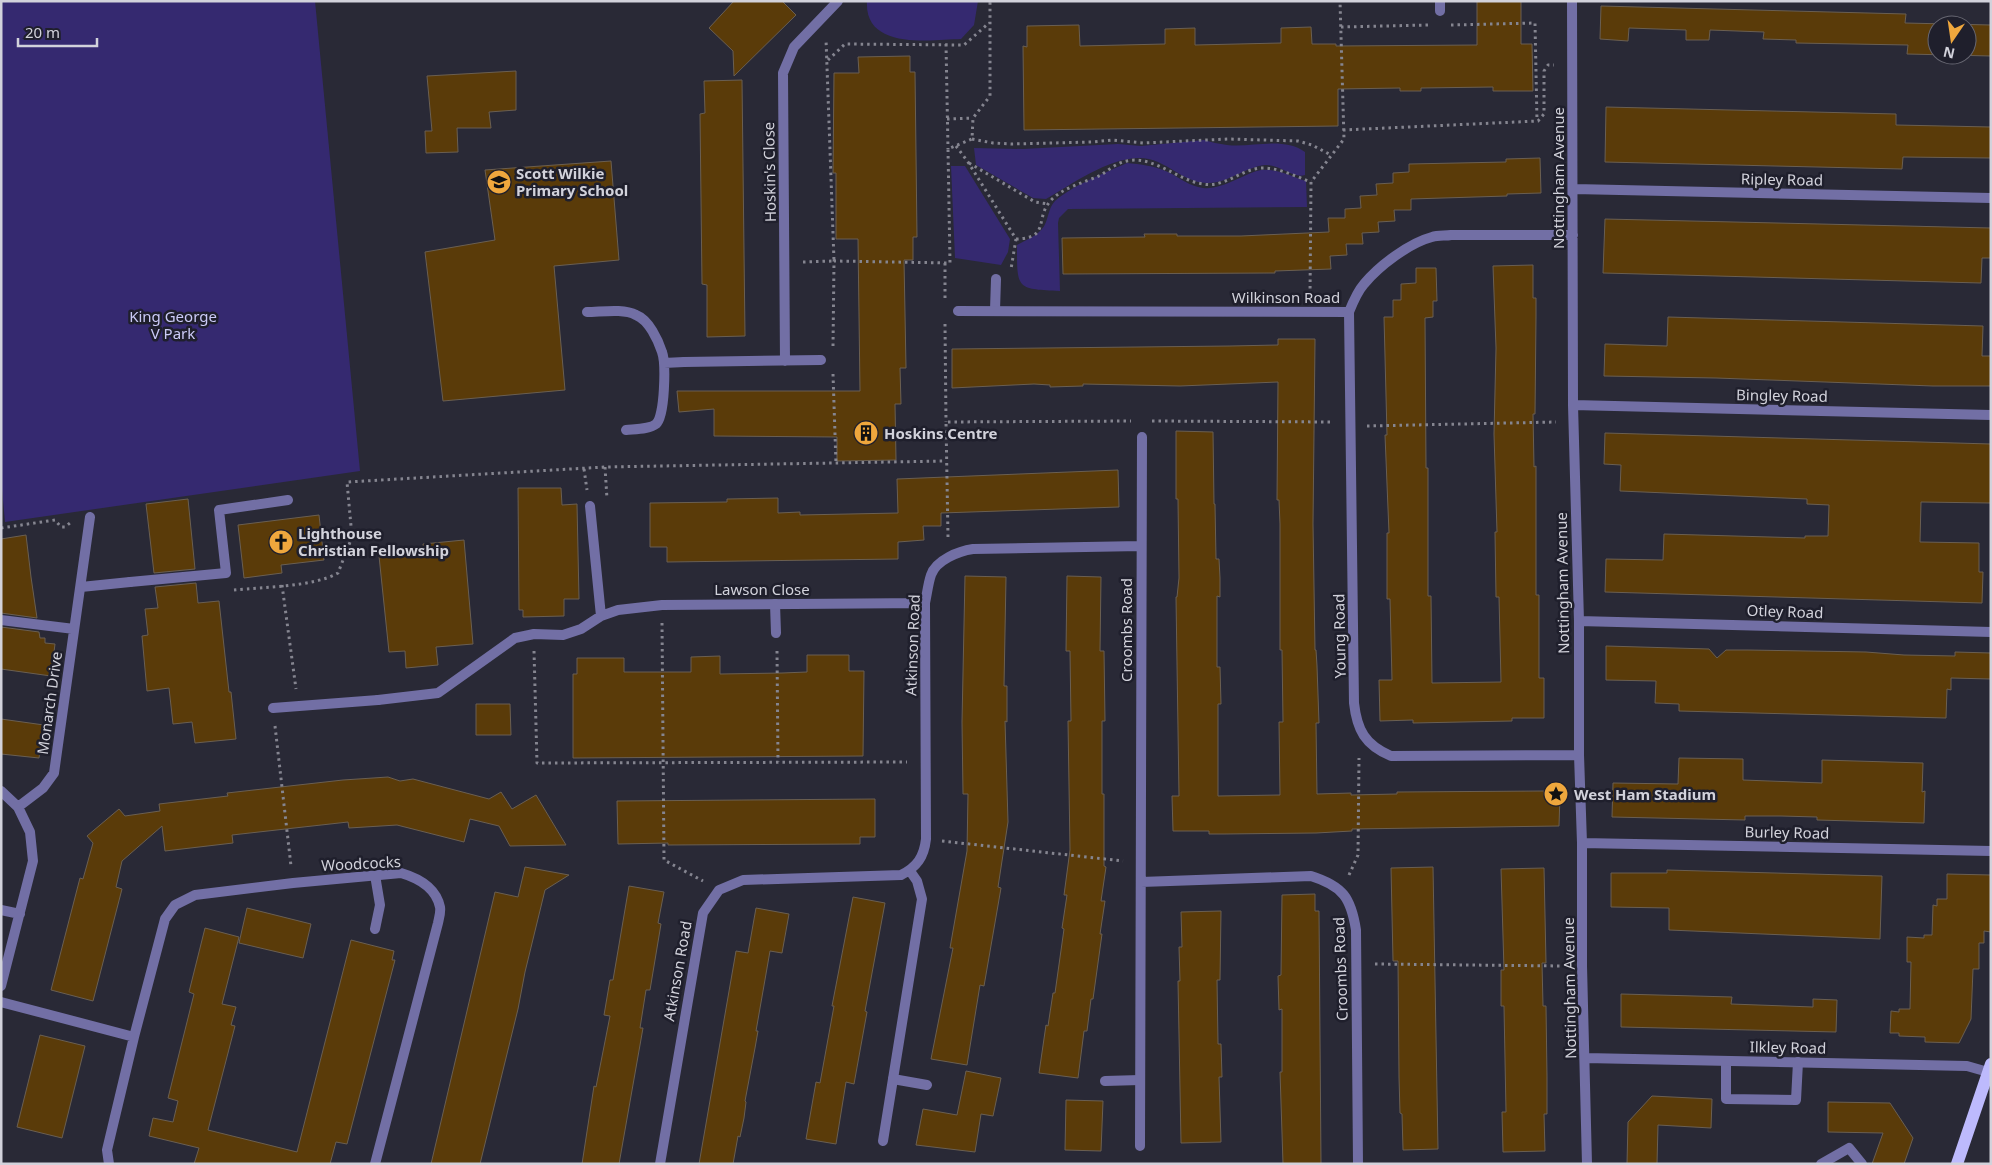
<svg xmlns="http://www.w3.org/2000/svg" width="1992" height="1165" font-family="'Noto Sans',sans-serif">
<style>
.green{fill:#352970}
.building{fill:#5a3b09;stroke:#6a5f52;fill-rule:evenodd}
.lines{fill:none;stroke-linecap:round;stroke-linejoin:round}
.path{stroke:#858590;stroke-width:3;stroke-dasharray:2.5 4;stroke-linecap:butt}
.service{stroke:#726fa5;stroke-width:10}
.pedestrian{stroke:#726fa5;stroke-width:10}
.minor{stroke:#726fa5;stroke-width:10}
.primary{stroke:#bdbafd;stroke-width:12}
.labels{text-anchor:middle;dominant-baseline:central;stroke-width:5;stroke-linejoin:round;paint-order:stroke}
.street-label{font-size:15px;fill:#d2d2db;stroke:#1f1f2c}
.poi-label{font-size:15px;font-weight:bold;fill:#d2d2db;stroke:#1f1f2c;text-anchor:start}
.park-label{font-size:15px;fill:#cbcaf7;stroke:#1f1f2c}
</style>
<rect width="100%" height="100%" fill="#292936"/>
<path class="green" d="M1 1H315L360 471 5 522 1 478Z
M867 1H978L974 25 961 39C930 40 864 50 867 1Z
M1204 140C1211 142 1219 144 1227 145 1252 148 1283 136 1305 152V175C1293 179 1279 164 1265 165 1245 167 1227 184 1207 183 1189 183 1174 169 1158 162 1124 146 1076 182 1046 199L1033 198 976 165 974 148 1023 149 1118 144 1141 146Z
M1127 163C1140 164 1155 166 1168 172 1180 178 1189 186 1203 188 1223 190 1242 174 1261 170 1276 168 1293 177 1306 181L1307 207 1068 209 1059 218 1058 223 1060 291C1016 289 1017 289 1017 245 1028 239 1042 234 1046 222 1049 214 1049 208 1055 201 1073 185 1105 173 1127 163Z
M951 166H965L1010 239 1008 252 1001 265 955 258Z"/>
<path class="building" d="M734 1H782L796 15 734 76 733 51 709 28Z
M1477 1H1521V44H1532L1533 91H1493V87L1421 88V91H1400V88L1338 89V126L1024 130 1023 46 1027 47V26L1079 25 1080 46 1165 44V29L1195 28V45L1281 43V28L1311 27 1312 44H1336V46L1477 45Z
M1601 6 1906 14 1905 23 1991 25V56L1907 54 1908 45 1796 43V40L1763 39 1764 32 1710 30 1709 40H1686V30L1629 28 1628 41 1600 39ZM1937 25H1967V55H1937Z
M910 56V72H915L917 237H913V260H904L906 368H900L901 404H895L896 460 837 461V437L714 436V409L679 412 677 391H860L858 239H836V173H833L834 73H859L858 57Z
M516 71V110L489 112 491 128H457L458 152 426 153 425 131H432L427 76Z
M742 80 745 336 707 337V285L702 284 700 114 705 113 704 81Z
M1606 107 1896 114V125L1991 127V158L1903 157 1902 169 1605 162Z
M1540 158 1541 193 1507 194V196L1411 199V210H1394L1395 221 1378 222 1379 232 1362 233 1363 244H1346L1347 255 1330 256 1331 269 1275 271V273L1063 274 1062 238 1145 237 1144 234H1177V236H1241L1329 232 1328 218H1345V209L1361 208 1360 196 1377 195 1376 184 1393 183V173L1409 172V164L1506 162V159Z
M611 161 619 260 554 266 565 390 443 401 425 252 495 240 485 170Z
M1605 219 1991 228V258H1982L1981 283 1603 273Z
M1533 265V298H1536V316L1535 414H1533L1534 467 1536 466V595H1539V678H1544V718H1512V721L1462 722 1413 723V720L1380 721 1379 680H1392L1390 599H1387V533H1389L1385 435H1387L1384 317H1393V300H1401V284L1416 283V268H1436L1437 301H1433V317L1425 318 1426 468H1428V596H1431L1432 683 1501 682 1499 597H1496L1495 532H1497L1494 434 1496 348 1493 266Z
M1668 317 1983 326 1982 356H1991V386H1933L1716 378 1604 376 1605 344 1667 346Z
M1278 339H1315V341L1313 524 1315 650H1316L1317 666 1319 723H1316L1317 794 1351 793V795L1397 794V792L1544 791V795L1560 794 1559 826 1352 829V831L1316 833 1224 834H1209V831H1173L1172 796H1179L1176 597H1177L1179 578 1178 499H1176V431L1213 432 1214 504H1215L1216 559H1219L1220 578V597L1217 596V667H1220L1221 704H1218V796L1280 795 1279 722H1283L1282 650H1280V524L1279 500H1277L1278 382 1180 386 1083 384V386L1050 387V385L1034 384 952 388V349L1230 346 1278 345Z
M1605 433 1991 444V503L1921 502 1920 542 1979 543V572H1983L1982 603 1605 592 1606 559 1663 560 1664 534 1805 538V536H1828L1829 505 1807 504V499L1620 491 1621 465 1604 464Z
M1118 470 1119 507 941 513V526H923L924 540 898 542V559L667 562V547H650V503L727 502V499L778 498V513L800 512V515L898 513 897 479Z
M518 488H561L562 505 577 504 579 599H564V616L523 617V610H519Z
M188 499 195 569 154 573 146 504Z
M319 515 324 560 281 565 282 573 244 578 238 525Z
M26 535 31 577 37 618 1 613V539Z
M464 540 473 644 436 647 438 665 406 668 405 651 389 652 379 556 424 552 423 544Z
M965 576 1006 577 1004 686H1007V722L1005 721 1008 822 998 887 1001 888 984 986 980 985 967 1065 931 1059 953 948H950L967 851 968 794H963L962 722Z
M1067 576 1101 577 1100 651H1104L1105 721H1102V794H1104V866L1106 867 1101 901H1105L1100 934H1102L1093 999H1091L1087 1031H1084L1078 1078 1039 1073 1046 1025 1048 1026 1053 993H1055L1064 929 1062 928 1067 895H1064L1070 850 1068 721H1071L1070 651H1066Z
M196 583 198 603 219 601 229 692H231L236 739 195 743 192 722 173 724 169 688 147 691 142 636 148 635 145 609 158 608 155 587Z
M1 627 39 632 40 638H45V643L55 644 51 676 1 669Z
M1606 646 1709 649 1717 658 1726 650H1748L1866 652 1904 655 1955 656V652L1991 653V679L1951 678V690L1947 689 1946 718 1679 711V704L1655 703 1656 681 1606 680Z
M807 655H849V671H864L863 756 573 758V674H577V658H624V672H691V657L720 656V674L782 673 807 672Z
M476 704H510L511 735H476Z
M1 719 44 725 39 758 1 754Z
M1679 758 1743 759V780L1822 783V760L1923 763 1922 792 1925 791 1924 823 1817 820V817L1781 816H1745V820L1612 817 1613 783 1678 784Z
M388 777 400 781 413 779 489 799 501 792 512 809 536 795 566 845 510 846 499 826 470 819 464 842 397 825 349 828 348 822 232 835 233 843 165 851 162 826 122 861 116 887 122 889 93 1001 51 990 80 878 83 879 93 843 87 836 119 809 125 816 160 811 159 804 228 796 227 793 343 780Z
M875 799V837H860V844L668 845V843L618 844 617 801Z
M525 867 569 875 545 890 525 972 518 1009 480 1164H431L495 892 518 897Z
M1433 867 1438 1149 1403 1150 1402 1114 1400 1113 1399 1077 1398 961H1393L1391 868Z
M1544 868 1546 963H1542L1543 1006H1546L1547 1077V1114H1544L1545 1151 1503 1152 1502 1112H1506L1504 1006H1501V970H1504L1501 869Z
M1667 870 1882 876 1880 939 1669 930V908L1611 907V873H1667Z
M1947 874 1991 875V932L1984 931V943H1979V969H1973L1971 1019 1959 1043 1925 1042V1037L1899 1036V1033H1890L1891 1011 1899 1012V1009H1910L1911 962H1907V937L1924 938V935H1932L1933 905 1937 906V899H1947Z
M629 886 664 892 658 923 661 924 650 990H646L640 1028H643L619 1164H582L594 1086 596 1087 610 1016 604 1015 610 980H613Z
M1315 894V911H1319L1321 1164H1283L1280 1072H1282V1009L1279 1010 1278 976 1281 975 1282 895Z
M853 897 885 903 865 1011 867 1012 854 1084 846 1082 836 1144 806 1139 816 1082 820 1083 834 1006H832Z
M247 908 311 924 303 958 239 943Z
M756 908 789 914 782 953 770 951 756 1031H758L755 1048 745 1101 746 1102 744 1118 740 1137 738 1136 733 1164H699L736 951 748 953Z
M1221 911 1220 980H1217L1218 1044H1221L1222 1077H1219L1221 1142 1181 1143 1178 981H1180L1179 947H1182L1181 912Z
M205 928 239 937 222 1004 236 1007 231 1025 235 1026 208 1130 297 1152 351 940 394 951 392 960H395L347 1144 336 1142 330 1164H194L199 1148 149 1136 153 1118 173 1122 178 1101 168 1098 194 994 189 992Z
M1621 994 1732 997 1731 1004 1813 1007V999L1837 1000 1836 1032 1621 1027Z
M40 1035 85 1046 62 1138 17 1127Z
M966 1071 1001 1078 993 1116 981 1114 975 1152 916 1145 923 1109 957 1115Z
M1652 1096 1712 1099 1711 1128 1658 1125 1657 1164H1627L1628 1122Z
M1066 1100 1103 1101 1101 1151 1065 1150Z
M1828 1102 1890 1103 1913 1138 1904 1164H1872L1883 1133 1828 1132Z"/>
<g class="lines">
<path class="path" d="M1451 25 1535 23 1537 121
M1341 27 1428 25
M946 44 948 149
M828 60 845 44 964 45 989 23
M947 119 973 118
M1343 130 1538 121 1544 114V71L1548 65H1554
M972 139 993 143 1012 144 1092 142 1112 140 1143 143 1228 139 1298 141 1312 145 1331 155
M956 146 968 162 1016 239 1011 269
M969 163 1035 202 1048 204
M1016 239C1049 238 1036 221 1048 204 1059 188 1084 183 1101 175 1107 171 1113 166 1120 163 1150 151 1175 180 1203 184 1224 188 1240 170 1260 168 1277 167 1295 176 1311 182
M803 262 834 261 826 39
M1310 295 1311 182 1344 139 1340 1
M945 298V263
M945 324 946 422
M833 346 834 261 950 263 948 149 972 139 973 118 990 96V1
M833 374 836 464
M1152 421 1333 422
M1367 426 1556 422
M605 467 607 499
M584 469 587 490
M1 528 55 520 61 527H65L70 523
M948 537 946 422 1131 421
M282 585 296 689
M234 590C264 587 313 587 338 573L352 537 347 482 605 467 946 461
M662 623 664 860 703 881
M534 651 537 763 907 762
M777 651 778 762
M275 726 291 866
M942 841 1123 861
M1349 875 1358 855 1359 758
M1375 964 1564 966"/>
<path class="service" d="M995 310 996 279
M587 312C601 312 623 308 636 315 649 320 658 340 662 352 666 363 665 417 656 424 650 429 635 429 626 430
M664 363 684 362
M130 582 226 573 219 510 288 500
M775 604 776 633
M375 929 380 905 375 875
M1726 1061V1099L1796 1100 1798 1062
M893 1079 927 1085
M1105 1081 1140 1080
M1821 1164 1849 1148 1862 1164"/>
<path class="pedestrian" d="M273 708 378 700"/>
<path class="minor" d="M1440 1V11
M1572 1 1573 405 1579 621V755L1582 843V966L1587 1164
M1574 189 1991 198
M1573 235H1451C1445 236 1438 235 1432 237 1409 243 1379 266 1364 284 1357 292 1353 302 1349 312L1354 703C1357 730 1365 745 1391 756L1579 755
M958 311 1349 312
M785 361 783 73 794 47 838 1
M684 362 821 360
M1573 405 1991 415
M590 506 601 616
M81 587 130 582
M1 620 74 629
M1579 621 1991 632
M378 700 438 693 515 638 534 634 563 635 581 629 601 616 618 610 662 605 925 603
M1 791 18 807 30 832 33 861 1 986
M18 807 43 788 54 773 90 517
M1582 843 1991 851
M1141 882 1311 876C1343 886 1351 898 1356 930L1358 1164
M1 910 20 914
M1 1002 134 1037
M1585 1058 1967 1066 1988 1072
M883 1141 922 899 917 881 910 871
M1140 1146 1142 437
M109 1164 107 1150 134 1037 165 919 175 905 195 895 293 883 401 873C418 878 436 888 440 907 441 912 439 918 438 923L375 1164
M660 1164 703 913 719 890 743 880 901 875C917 867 924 857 926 839L925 603C927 594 928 584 931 575 936 560 959 551 973 549L1141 546"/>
<path class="primary" d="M1957 1164 1991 1064"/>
</g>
<defs>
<symbol id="school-disc" viewBox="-11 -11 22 22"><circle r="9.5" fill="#efa73d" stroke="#1f1f2c"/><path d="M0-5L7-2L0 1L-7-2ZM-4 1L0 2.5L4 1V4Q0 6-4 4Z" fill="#111"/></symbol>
<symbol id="building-disc" viewBox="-11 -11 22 22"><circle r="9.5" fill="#efa73d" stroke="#1f1f2c"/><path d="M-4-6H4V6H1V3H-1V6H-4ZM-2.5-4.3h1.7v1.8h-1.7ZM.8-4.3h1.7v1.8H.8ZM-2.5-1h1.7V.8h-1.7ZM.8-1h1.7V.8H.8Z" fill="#111"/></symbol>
<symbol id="church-disc" viewBox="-11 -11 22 22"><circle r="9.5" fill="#efa73d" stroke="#1f1f2c"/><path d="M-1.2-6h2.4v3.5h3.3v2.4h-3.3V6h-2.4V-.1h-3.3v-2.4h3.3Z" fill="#111"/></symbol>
<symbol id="sight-disc" viewBox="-11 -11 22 22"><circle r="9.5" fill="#efa73d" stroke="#1f1f2c"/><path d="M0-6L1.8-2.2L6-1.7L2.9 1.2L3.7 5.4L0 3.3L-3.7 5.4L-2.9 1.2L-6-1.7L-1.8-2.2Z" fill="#111"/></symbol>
</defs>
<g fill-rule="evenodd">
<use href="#school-disc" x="485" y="168" width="28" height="28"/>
<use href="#building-disc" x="852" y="419" width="28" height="28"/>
<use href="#church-disc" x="267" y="528" width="28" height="28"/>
<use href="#sight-disc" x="1542" y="780" width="28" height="28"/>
</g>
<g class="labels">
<g class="street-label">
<text transform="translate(769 172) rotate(-91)">Hoskin's Close</text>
<text transform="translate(1558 178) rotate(-90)">Nottingham Avenue</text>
<text transform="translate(1782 179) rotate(1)">Ripley Road</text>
<text x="1286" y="297">Wilkinson Road</text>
<text transform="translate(1782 395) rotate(1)">Bingley Road</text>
<text transform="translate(1562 583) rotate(-91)">Nottingham Avenue</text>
<text x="762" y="589">Lawson Close</text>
<text transform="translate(1785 611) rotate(2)">Otley Road</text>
<text transform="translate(1126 630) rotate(-90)">Croombs Road</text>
<text transform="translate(1339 636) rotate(-91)">Young Road</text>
<text transform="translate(912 645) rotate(-88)">Atkinson Road</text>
<text transform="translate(49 703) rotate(-82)">Monarch Drive</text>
<text transform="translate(1787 832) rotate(1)">Burley Road</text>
<text transform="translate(361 863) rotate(-3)">Woodcocks</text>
<text transform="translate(1340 969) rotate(-92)">Croombs Road</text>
<text transform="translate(677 971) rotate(-80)">Atkinson Road</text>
<text transform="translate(1569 988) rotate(-91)">Nottingham Avenue</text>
<text transform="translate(1788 1047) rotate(1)">Ilkley Road</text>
</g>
<g class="poi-label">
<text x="516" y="173">Scott Wilkie<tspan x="516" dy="17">Primary School</tspan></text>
<text x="884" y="433">Hoskins Centre</text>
<text x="298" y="533">Lighthouse<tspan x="298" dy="17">Christian Fellowship</tspan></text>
<text x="1574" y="794">West Ham Stadium</text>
</g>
<g class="park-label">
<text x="173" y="316">King George<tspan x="173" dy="17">V Park</tspan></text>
</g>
</g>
<rect width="1992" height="1165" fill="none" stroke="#d2d2db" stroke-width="5"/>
<g transform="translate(1952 40) rotate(193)"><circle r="24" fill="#1f1f2c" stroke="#676772"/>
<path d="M0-4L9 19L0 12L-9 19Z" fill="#efa73d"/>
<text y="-8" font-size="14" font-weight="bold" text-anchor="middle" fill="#d2d2db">N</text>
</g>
<path d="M18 38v8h79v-8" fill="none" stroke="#d2d2db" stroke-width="2.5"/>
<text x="25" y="38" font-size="15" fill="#d2d2db" stroke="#1f1f2c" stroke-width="4" paint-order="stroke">20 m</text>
</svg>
